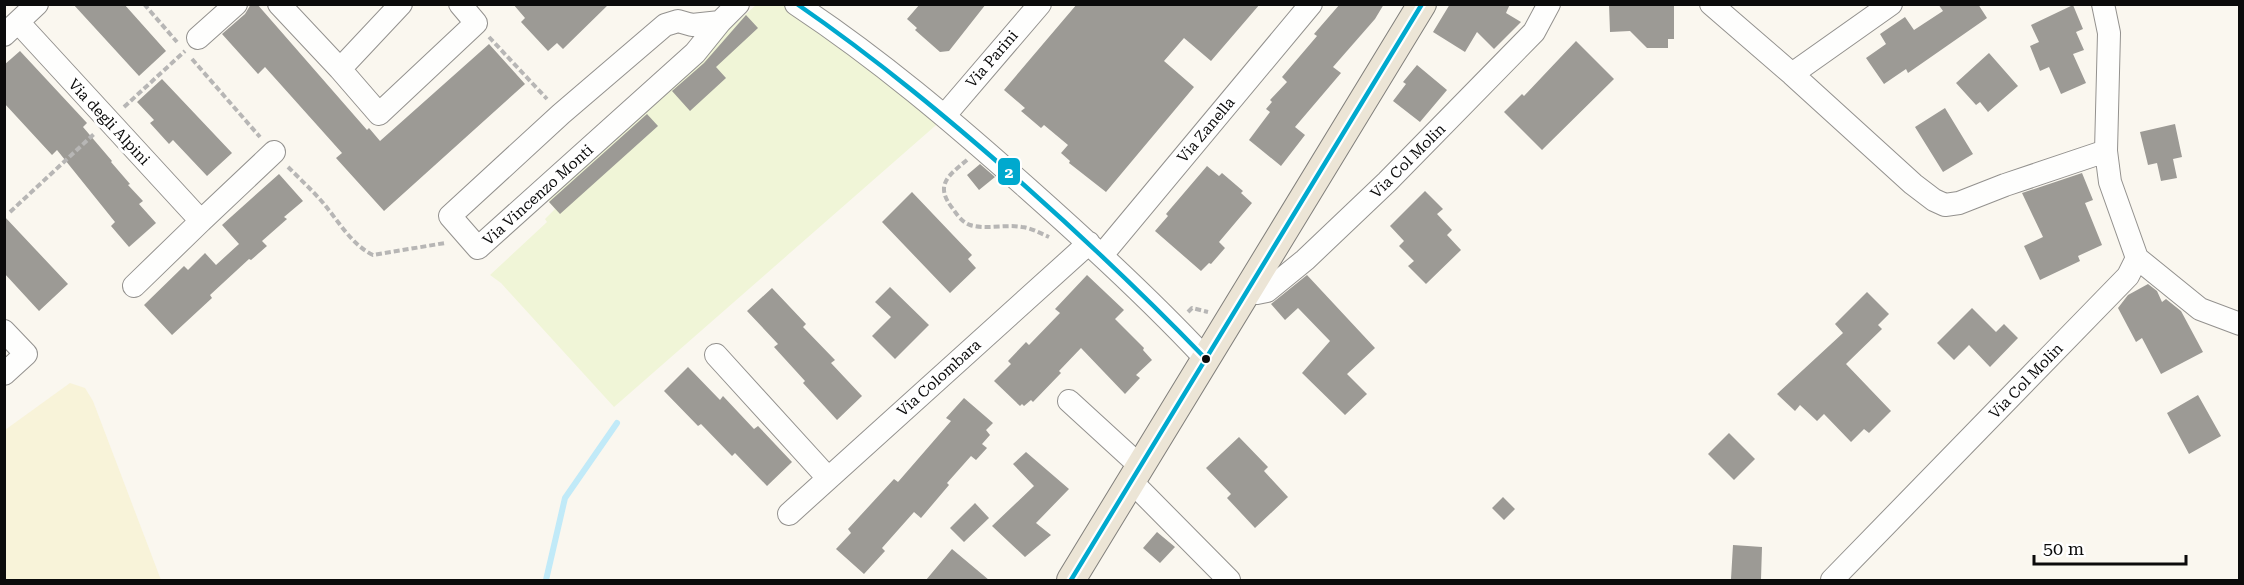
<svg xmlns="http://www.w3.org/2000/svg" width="2244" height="585" font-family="'Roboto Serif',serif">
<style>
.farmland{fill:#f8f3d9}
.pitch{fill:#f0f5d7}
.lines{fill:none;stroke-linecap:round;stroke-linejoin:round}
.stream{stroke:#c1eaf8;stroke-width:6}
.building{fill:#9c9a95}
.minor-casing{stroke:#93918e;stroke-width:24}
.major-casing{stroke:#807f7b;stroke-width:30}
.path{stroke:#b7b6b5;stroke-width:4;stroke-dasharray:6 3;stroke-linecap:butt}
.minor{stroke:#fefefd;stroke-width:22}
.major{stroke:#ece5d6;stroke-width:28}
.bus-1-casing{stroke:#fff;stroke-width:9}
.bus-1{stroke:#00a9ce;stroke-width:4.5}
.bus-dot{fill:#0b0b0b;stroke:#fff;stroke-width:2}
.labels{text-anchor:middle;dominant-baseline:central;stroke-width:6;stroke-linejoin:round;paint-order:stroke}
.street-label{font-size:15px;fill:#0b0b0b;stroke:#fff}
.line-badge{stroke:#fff;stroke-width:2}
.badge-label{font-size:16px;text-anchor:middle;font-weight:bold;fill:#fff}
</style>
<rect width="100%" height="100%" fill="#faf7ef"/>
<path class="farmland" d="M70 383 85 388 93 401 161 580H5V430Z"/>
<path class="pitch" d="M756 5H789L943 119 614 407 501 283 490 275 547 222 545 219 555 209 544 195Z"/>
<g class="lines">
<path class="stream" d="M546 580 565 498 617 423"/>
</g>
<path class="building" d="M73 4H124L166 51 139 76Z
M251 4H257L367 130 369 128 380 141 489 44 525 84 384 211 336 158 342 153 265 67 258 74 222 34 245 14Z
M513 4H609L563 49 557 43 548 51 521 22 525 18Z
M920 4H986L949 51 940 52 915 30 917 28 907 19Z
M1077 4H1260L1211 61 1184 38 1164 61 1194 87 1106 192 1069 163 1070 161 1061 153 1068 145 1044 125 1041 128 1021 111 1025 108 1004 90Z
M1340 4H1384L1375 19 1333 67 1341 73 1295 127 1305 135 1281 166 1249 140 1270 112 1266 109 1272 102 1270 100 1287 82 1282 77 1317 36 1314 34Z
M1450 4H1510L1506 13 1521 22 1494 49 1477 32 1465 52 1433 32Z
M1609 4H1674V39H1668V48H1647L1630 31 1610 32Z
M1938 4H1978L1987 18 1908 73 1906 69 1884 84 1866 58 1886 44 1880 34 1905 17 1914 30 1943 11Z
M2073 5 2083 29 2076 32 2084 50 2073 54 2086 83 2061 94 2049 67 2040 71 2030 46 2039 42 2031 25Z
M746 15 758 28 716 67 726 78 690 111 672 91 704 63Z
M1576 41 1614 79 1542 150 1504 112 1522 94 1524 96Z
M20 51 87 123 83 127 112 161 111 162 130 184 128 185 143 201 139 204 156 223 129 247 111 226 115 222 57 150 52 155 4 103V65Z
M1989 53 2018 86 1988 112 1980 102 1976 105 1956 83Z
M1417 65 1447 90 1420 122 1393 101 1406 84 1403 82Z
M162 79 232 153 207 176 173 140 169 144 150 123 154 120 137 102Z
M1945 108 1973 154 1943 172 1915 127Z
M647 114 658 126 560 214 549 202Z
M2175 124 2182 157 2173 159 2177 178 2161 181 2157 163 2148 165 2140 132Z
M980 164 995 177 979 190 967 175Z
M1207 166 1219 176 1222 173 1243 191 1241 193 1252 203 1219 242 1225 248 1211 264 1209 263 1201 271 1155 231 1168 216 1166 214Z
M2082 173 2093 200 2085 203 2102 245 2078 256 2080 261 2040 280 2024 246 2043 237 2022 193Z
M279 174 303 201 284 217 287 219 262 241 267 246 251 260 249 259 210 295 212 298 172 335 144 305 184 266 188 270 205 253 216 265 239 244 222 225Z
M1425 191 1443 209 1437 214 1452 230 1447 235 1461 250 1426 284 1408 266 1414 261 1399 246 1404 241 1390 226Z
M912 192 972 255 968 259 976 268 950 293 882 222Z
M4 216 68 284 39 311 4 273Z
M1087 275 1124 310 1115 319 1144 348 1143 350 1152 360 1136 375 1140 378 1125 394 1081 348 1059 371 1061 373 1033 402 1031 400 1024 406 1022 404 1020 406 994 381 1011 364 1008 361 1026 342 1029 345 1060 313 1055 309Z
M1307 275 1375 348 1347 374 1367 394 1345 415 1302 373 1330 341 1298 308 1285 320 1271 304Z
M2148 284 2157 291 2162 302 2166 299 2181 311 2203 352 2161 374 2142 338 2136 342 2118 308 2128 295Z
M890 287 929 325 895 359 872 336 891 317 875 302Z
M772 288 806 324 803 327 835 360 831 363 862 396 837 420 803 383 805 381 774 347 778 344 747 311Z
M1867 292 1889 314 1878 325 1882 329 1846 364 1891 411 1869 433 1864 429 1851 442 1824 414 1817 421 1800 405 1795 411 1777 394 1843 333 1835 324Z
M1972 308 1996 332 2004 324 2018 338 1990 367 1969 345 1954 360 1937 343Z
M688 367 720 400 723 396 754 429 758 426 792 462 767 486 735 453 732 456 701 424 698 426 664 391Z
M2198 395 2221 436 2189 454 2167 413Z
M964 398 993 423 986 430 990 435 982 444 987 448 976 460 971 456 947 483 949 485 921 518 914 512 882 548 885 551 864 574 836 549 851 533 848 529 894 479 898 482 951 421 946 418Z
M1729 433 1755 459 1734 480 1708 454Z
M1239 437 1268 467 1264 471 1288 497 1255 528 1227 498 1231 494 1206 468Z
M1026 452 1069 489 1036 523 1051 535 1025 557 992 526 1034 486 1013 464Z
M1503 497 1515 509 1504 520 1492 508Z
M975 503 989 518 964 542 950 528Z
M1157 532 1175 547 1160 563 1143 548Z
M1733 545 1762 547 1761 579H1731Z
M952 549 989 580H926Z"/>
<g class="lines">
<defs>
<path id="minor" d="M279 4 340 69 379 114 476 23 460 4
M796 4C879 59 953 122 1027 188 1089 243 1149 298 1205 358
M1711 4 1792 74 1913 184 1934 200 1945 205 1959 203 2005 185 2106 151
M2103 4 2109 33 2106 151 2110 182 2137 258 2200 309 2240 324
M18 22 201 221 134 286
M720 22 692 25 678 21 665 25 561 114 450 216 478 248 695 53 720 22 738 4
M4 35 37 4
M198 38 236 4
M340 69 401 4
M1792 74 1891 4
M945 115 1040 4
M201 221 274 152
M1102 255 1311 4
M1249 289 1257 293 1267 291 1305 260 1387 182 1534 32 1549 4
M4 331 26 354 4 374
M716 355 828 478
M1069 401 1140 466
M1131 481 1229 580
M789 514 1089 243
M1832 580 2128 276 2137 258"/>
<path id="major" d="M1071 580 1422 4"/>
</defs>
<use href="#minor" class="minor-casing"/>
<use href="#major" class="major-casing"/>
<path class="path" d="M144 4 177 42
M489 37 547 99
M192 59 260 137
M124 107 185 51
M967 160C948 176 934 185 953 209 957 215 963 223 970 225 986 230 1005 224 1022 227 1031 228 1040 233 1049 237
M288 167C300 179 313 191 324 204 339 222 352 245 373 255L445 243
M10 212 94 134
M1188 312 1192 308 1208 312"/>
<use href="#minor" class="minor"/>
<use href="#major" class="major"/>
<defs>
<path id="bus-1" d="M797 4C877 59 951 121 1024 185 1087 241 1147 298 1205 358
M1071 580 1422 4"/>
</defs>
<use href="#bus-1" class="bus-1-casing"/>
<use href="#bus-1" class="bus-1"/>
</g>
<circle class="bus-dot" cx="1206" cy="359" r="5"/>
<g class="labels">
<g class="street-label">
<text transform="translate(992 59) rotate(-49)">Via Parini</text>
<text transform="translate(109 122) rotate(47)">Via degli Alpini</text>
<text transform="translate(1206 130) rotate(-50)">Via Zanella</text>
<text transform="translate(1408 161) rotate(-45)">Via Col Molin</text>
<text transform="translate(538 195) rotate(-42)">Via Vincenzo Monti</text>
<text transform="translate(939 378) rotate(-42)">Via Colombara</text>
<text transform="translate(2026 381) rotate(-46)">Via Col Molin</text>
</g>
</g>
<rect class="line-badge" x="997" y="157" width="24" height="29" rx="6" fill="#00a9ce"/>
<g class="badge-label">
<text x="1009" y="178">2</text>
</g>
<rect width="2244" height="585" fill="none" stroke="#0b0b0b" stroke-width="12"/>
<path d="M2034 555v9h152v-9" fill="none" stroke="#0b0b0b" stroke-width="3"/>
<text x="2043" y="555" font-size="18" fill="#0b0b0b" stroke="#ffffff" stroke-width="4.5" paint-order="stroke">50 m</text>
</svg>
